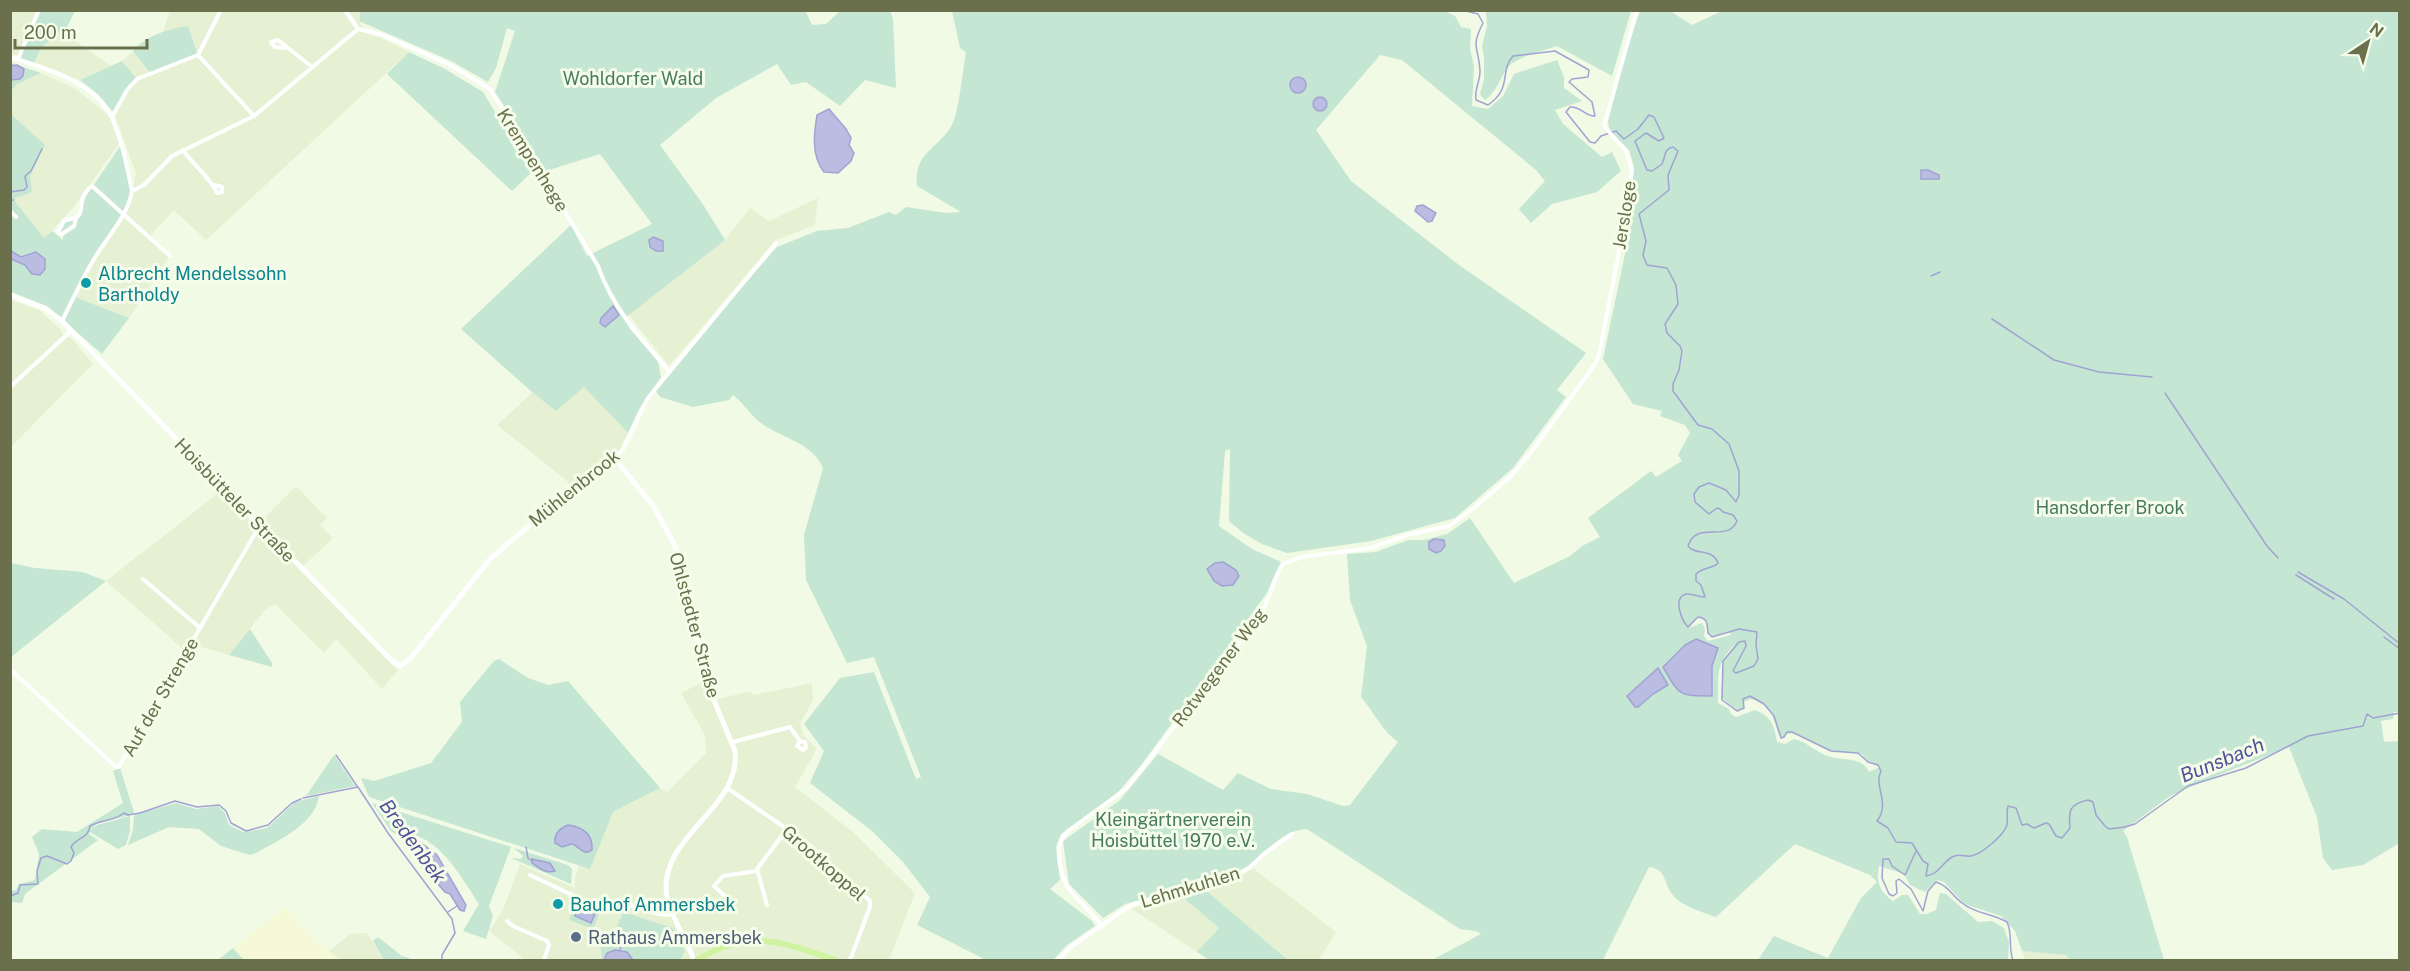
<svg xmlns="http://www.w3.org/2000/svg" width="2410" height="971" font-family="'Public Sans',sans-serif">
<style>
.residential{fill:#e6f1d3}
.commercial{fill:#f6f9d8}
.green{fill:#c4e6d2;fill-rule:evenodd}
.water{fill:#babce2;stroke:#a1a3d3;stroke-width:1.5}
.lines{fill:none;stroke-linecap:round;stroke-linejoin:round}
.stream{stroke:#a1a3d3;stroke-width:1.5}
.minor{stroke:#fff;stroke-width:4}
.tertiary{stroke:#fff;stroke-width:5}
.primary{stroke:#d0f3a2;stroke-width:6}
.culture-dot{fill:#0f9aa8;stroke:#f5fdea;stroke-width:2}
.service-dot{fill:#5c6f8a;stroke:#f5fdea;stroke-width:2}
.labels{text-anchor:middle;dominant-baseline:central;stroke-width:6;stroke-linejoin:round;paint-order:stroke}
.park-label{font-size:18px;fill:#487a62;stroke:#f5fdea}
.street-label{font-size:18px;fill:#6a704c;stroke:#f5fdea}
.culture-label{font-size:18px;fill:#0d838f;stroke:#f5fdea;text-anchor:start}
.service-label{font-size:18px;fill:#4e5e75;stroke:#f5fdea;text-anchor:start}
.water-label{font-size:20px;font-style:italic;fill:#515396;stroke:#f5fdea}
</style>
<rect width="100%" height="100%" fill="#f1fae4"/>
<path class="residential" d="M11 11H39L19 56 11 53Z
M170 11H361L359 21 367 34 381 38 409 52 206 240 174 210 149 237 170 256 129 318 74 297 132 191 136 174 114 113 127 90 137 79 122 61 133 51 151 74 175 29 163 31Z
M62 29 74 40 111 66 80 80 33 65 41 48Z
M41 73 76 89 110 117 119 144 73 208 44 239 13 199 30 176 45 145 11 114 10 91 17 84Z
M818 198 815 225 776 240 669 366 629 315 725 240 750 208 769 221Z
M11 300 39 310 62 331V334L71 338 93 364 11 447Z
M584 387 628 433 620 449 607 462 573 486 497 425 533 392 556 410Z
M296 486 327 518 320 525 333 538 300 569 398 670 382 689 336 639 324 653 275 604 265 610 229 655 188 643 184 650 106 581 221 491 256 526Z
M703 682 711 701 751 691 753 695 812 683 813 700 800 724 804 736 817 749 795 787 853 832 915 893 889 960H525L489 931 503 910 520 864 575 888V879L579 865 590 868 613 812 660 788 667 792 706 753 705 735 681 693Z
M1253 868 1336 932 1319 960H1288L1203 888 1241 876Z
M1179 894 1219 928 1197 952 1132 909Z
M367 933 384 960H340L329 951 350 934Z
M2022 951 2066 955 2070 960H2025Z"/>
<path class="commercial" d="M285 907 316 942 340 960H244L233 948Z"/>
<path class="green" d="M361 10H805L812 25 826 24 840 11H890L893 19 896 88 865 80 840 106 806 82 791 85 777 64 716 98 660 145 702 203 725 240 624 319 630 329 658 361 661 377 639 409 628 433 584 387 556 411 532 392 461 329 571 225 587 256 652 224 600 154 546 171 495 92 515 31 507 28 496 68 488 82 451 61 359 21Z
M1724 10 2399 11 2400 712H2394L2393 719 2381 721 2384 742 2399 741 2398 844 2363 865 2332 870 2323 858 2317 817 2289 747 2206 780 2170 796 2123 831 2127 837 2164 960H2070L2066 955 2022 951 2015 931 2001 916 1964 904 1944 882 1937 880 1925 892 1910 885 1904 874 1879 866C1876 882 1879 891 1893 901L1902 895H1908L1920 914H1926L1936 910 1940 893 1946 894 1978 922 1992 921 2004 928 2009 943 2008 960H1758L1774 936 1828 958 1861 898 1877 882 1870 875 1795 844 1716 917C1704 913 1679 905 1672 894 1663 882 1667 869 1649 867L1603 960H1432L1481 934 1476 931 1460 929 1307 829C1279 830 1260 860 1237 874L1125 904 1103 918 1069 884 1063 841 1119 801 1158 754 1223 790 1238 773 1271 789 1307 794 1343 806 1350 805 1398 742C1382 731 1374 712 1361 697L1367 646 1350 600 1347 554 1376 552 1408 540H1424L1447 534 1470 518 1514 583 1570 556 1582 546 1600 537 1588 518 1651 471 1656 477 1682 461 1678 455 1690 433 1685 425 1660 416 1662 411 1633 404 1603 359 1625 254 1634 167 1629 150 1610 131 1608 122 1625 53 1640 11H1670L1692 25ZM1698 617 1706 621 1708 633 1712 637 1728 631 1731 635 1708 641 1704 636 1705 629 1702 623 1689 628ZM1696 639 1718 648 1712 666V696ZM1736 643 1723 661 1721 697 1737 711 1744 708V702L1750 699C1775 703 1772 722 1781 738L1784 737 1785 734 1795 733 1831 751 1862 754 1868 762 1880 767 1869 772C1866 767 1864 764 1859 762 1849 758 1837 760 1825 755 1814 750 1806 742 1794 739L1785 744 1777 742C1774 725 1772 717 1755 710L1736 717 1731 714 1729 709 1718 703C1719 674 1714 666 1736 643ZM1658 668 1668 685 1653 694 1638 707Z
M39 11H75L65 31 62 29 41 48 33 65 18 59Z
M952 11H1444L1455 16 1461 27 1471 29 1470 49 1474 66 1472 106 1488 109 1503 96 1514 74 1557 60 1564 77V88L1582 101 1555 110 1563 124 1602 157 1612 152 1621 171 1597 192 1552 204 1531 223 1519 209 1545 181 1536 170 1402 60 1380 55 1316 130 1351 181 1459 265 1586 353 1557 390 1566 397 1513 468 1455 518 1371 541 1287 553 1262 544 1243 533 1229 521 1230 449 1225 451 1219 526 1252 549 1281 562 1267 593 1142 764 1114 797 1061 834 1056 847 1060 880 1050 889 1092 921 1095 926 1067 945 1053 960H986L917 925 930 897 903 862 872 831 810 783 824 751 804 724 840 678 874 672 916 779 921 777 874 657 847 663 806 580 804 535 823 468C811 440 777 438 756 419 748 411 742 402 733 395L729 400 693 407 660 397 656 391 658 383 777 247 817 231 848 228 889 212 896 215 906 207 946 213 961 212 917 186C913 152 940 148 952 125 959 111 963 69 966 52L960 48Z
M1486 11V10L1631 11 1612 76 1557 46C1545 50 1517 57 1509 66 1500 77 1497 92 1485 100L1480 94 1484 80V58L1482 46 1487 26Z
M188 26 198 55 151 74 133 51C147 35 168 29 188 26Z
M409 52 445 69 483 92 507 132 536 168 512 191 387 74Z
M122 61 137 79 114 113 98 94 80 80Z
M11 63 41 73 17 84 11 91Z
M11 114 45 145 30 176 32 192 13 199 44 238 52 231 63 240V234L58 232 64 221 79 215 80 205 121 145 132 191 130 201 92 261 75 297 129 318 102 354 47 306 11 292V259L25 265 32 274V253L21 257 11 251Z
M11 563 35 568 83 572 106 581 11 657Z
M250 629 272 663V667L229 655Z
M499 659 528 678 548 685 568 681 660 788 613 812 590 869 369 797 361 778 374 781 431 763 462 722 460 702 494 661ZM576 826 586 831 580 850 577 846 566 845 555 837 563 827Z
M334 755 355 786 306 796Z
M120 768 134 812 131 815 97 823 90 831 97 825 130 816V831L126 845 118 849 90 832 89 834 98 840 25 894 22 903 11 902V891L16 890 19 884 35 880 39 854 32 837 42 829 77 832 123 803 113 771Z
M319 796C315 825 278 840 256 853L250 855 221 846 199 829 169 827 128 845 133 830 134 815 176 803 196 809 218 806 225 813 229 825 243 832 267 828 295 802Z
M372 803 511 847 489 906 493 916 486 939 463 931 479 904C461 877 434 826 395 834L391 831Z
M514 848 568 865 572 869 571 884 511 858 521 859 523 856Z
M1203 888 1288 960H1209L1197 952 1219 928 1179 894Z
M578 901 600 912 593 929 569 920 575 903Z
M623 912 673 928 685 951 680 960H602L600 941 610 944Z
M378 937 402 956 416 960H384L373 941Z
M233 948 244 960H217H218Z"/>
<path class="water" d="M17 65 24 69 23 76 20 79 11 80V66Z
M1290 85a8 8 0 1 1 16 0a8 8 0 1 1-16 0Z
M1313 104a7 7 0 1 1 14 0a7 7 0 1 1-14 0Z
M829 109 846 129 851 138 849 145 854 153 851 161 838 173 824 172C811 156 814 133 817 115Z
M1921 170H1928L1939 175V179H1921Z
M1423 205 1436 213 1432 221 1428 222 1415 211 1417 206Z
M653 237 663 241V251H656L650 247 649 240Z
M11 251 21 257 36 252 45 259V269L40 275 32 274 25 265 11 259Z
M613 306 619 315 605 327 600 323 601 318Z
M1434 539 1444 540 1445 546 1441 551 1436 553 1429 549V542Z
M1223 562 1236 570 1239 576 1233 585 1222 586 1214 581 1207 569 1215 563Z
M1696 639 1718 648 1712 666V696C1678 696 1680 696 1663 667L1685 645Z
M1658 668 1668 685 1653 694 1638 707H1635L1627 696Z
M568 825C583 827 593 834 592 850 584 857 579 846 572 844L562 847 555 843C554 833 560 828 568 825Z
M420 842 437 855 466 905 464 911 460 910 450 894 445 892 414 857 411 849Z
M532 859 550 863 555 871C546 874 539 868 532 863Z
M580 907 595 914 591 923 575 916Z
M615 950 627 952 633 960H604L607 953Z"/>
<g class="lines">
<path class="stream" d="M1462 10 1478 14 1483 23C1470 48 1479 47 1480 71 1480 82 1474 90 1476 100L1488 105C1513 88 1499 71 1513 56L1555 51 1589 70 1588 77 1572 79 1569 82 1592 102 1595 116C1586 117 1581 106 1570 107L1566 112 1590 142 1595 143 1601 136 1616 131 1624 139 1638 129 1649 115 1654 117 1664 138 1659 141 1646 133 1635 141 1647 170 1652 171 1662 164C1666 157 1663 149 1673 147L1678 151 1668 175 1669 190 1639 214 1646 241 1643 255 1647 265 1667 268 1676 285 1678 304 1665 324 1667 333 1680 346 1682 351 1679 370 1673 384V391L1698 425 1712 429 1729 444 1739 471V495L1736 502 1726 490 1709 483 1699 487 1694 494 1695 502 1709 514 1717 508 1720 509 1723 512 1733 515 1737 521C1727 544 1697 519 1688 546L1691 549C1701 554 1713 550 1718 563 1715 568 1703 567 1696 574V581L1701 585 1705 597C1699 597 1692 593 1686 594 1672 598 1682 621 1688 627L1698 617C1708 618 1707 625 1708 633L1712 637 1739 629 1757 632 1756 645 1758 659 1754 666 1736 673 1733 671 1746 646 1745 641 1739 642 1723 661 1722 700 1737 711 1744 708 1743 699 1750 696 1764 704 1774 716 1781 738 1784 737 1787 732H1792L1831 751 1858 753 1868 762 1878 765 1881 771C1873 786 1891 803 1877 821L1888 828 1896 842 1912 843 1923 861 1928 864 1926 876C1938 875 1943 862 1952 857 1959 853 1965 857 1971 856 1982 854 2004 835 2007 825 2008 818 2006 812 2008 806L2016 808 2022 825 2027 824 2034 828 2046 823 2049 824 2056 836 2062 838 2070 828C2068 810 2070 804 2088 800L2093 802 2096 815 2105 826 2109 829 2125 827 2135 824 2188 786 2246 768 2308 736 2363 726 2367 714 2373 718 2400 713
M10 192 24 190 27 187 25 176 31 171 42 149
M10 200H14
M1931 276 1940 272
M1992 319 2054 360 2099 372 2152 377
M2165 393 2267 546 2278 558
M2298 572 2344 599 2400 644
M2296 575 2334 599
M2384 637 2400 649
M336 755 357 786
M303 798 358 787 388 833 452 919 455 933 442 955V960
M526 847 528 858 532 861
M1916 851 1905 875 1892 866 1889 859H1883L1882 878 1889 894 1893 896 1897 893 1896 881 1899 879 1911 889 1923 911 1928 891 1936 882C1949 886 1952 896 1962 903 1975 914 1992 913 2007 922 2013 934 2008 948 2013 960
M10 896 18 893 20 885 38 884 37 871 41 858 47 856 67 864 71 861 74 853 71 847C77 837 88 839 90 826 101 820 114 821 124 813L128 815 140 813 175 801 197 807 219 805 226 811 231 823 246 831 268 825 292 803 301 799
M448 912 457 906
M620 950 621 944"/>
<path class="minor" d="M345 10 358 29 380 34 426 54 452 66 490 89 598 266C612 307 641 339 669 371
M286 48 275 47 271 42 278 40 312 67
M198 55 254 116
M10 57C46 68 95 82 112 118 122 140 127 167 132 191 128 216 107 237 94 259 82 279 72 301 62 321
M18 59 39 10
M112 117 127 90 137 79 198 55 221 10
M183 150C193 165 210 177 217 193L222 192V187L215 185
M132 191 144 185 172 156 254 116 358 29
M10 211 16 217
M76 219 74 226 62 234 58 232 64 221C68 219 75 219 78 216 85 210 76 198 92 186L170 256
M10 387 71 331
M615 459 623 449 648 398 776 243
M143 579 200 628
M10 669 115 766 119 767 260 525
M733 742 790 727 800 741 805 742 806 747 803 750 797 746 800 741
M727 788 806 842 870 901V907L850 960
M530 875 604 910
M727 898 714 886 723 876 757 871
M767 905 757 869 787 829
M600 908C623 891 649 919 673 914
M507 921 513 926 547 941 549 945 544 960
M1101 925C1081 898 1062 894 1059 857 1058 846 1060 839 1068 831L1127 788 1260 615C1271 599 1272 579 1283 564L1302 557 1371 548 1407 535 1449 526 1474 508 1512 475 1532 451 1595 364 1599 355 1626 216 1632 170 1626 151 1604 126 1637 10
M1058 960 1072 946 1131 905 1237 874 1249 868 1264 854 1292 834"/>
<path class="tertiary" d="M10 295 46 309 62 321 393 662 400 666 411 658 490 559 569 492 615 459 654 507 675 546 686 580 706 681 735 751C742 809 656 837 667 897 672 919 686 939 694 960"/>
<path class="primary" d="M697 960C748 928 783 942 835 960"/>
</g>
<g class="culture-dot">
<circle cx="86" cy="283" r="6"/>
<circle cx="558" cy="904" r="6"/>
</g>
<circle class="service-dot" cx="576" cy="937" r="6"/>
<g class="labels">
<g class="park-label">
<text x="633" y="78">Wohldorfer Wald</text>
<text x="2110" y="507">Hansdorfer Brook</text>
<text x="1173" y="819">Kleingärtnerverein<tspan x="1173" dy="21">Hoisbüttel 1970 e.V.</tspan></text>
</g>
<g class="street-label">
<text transform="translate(533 160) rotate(58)">Krempenhege</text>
<text transform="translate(1624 215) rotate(-81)">Jersloge</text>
<text transform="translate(574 488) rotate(-39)">Mühlenbrook</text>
<text transform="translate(235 500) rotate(46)">Hoisbütteler Straße</text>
<text transform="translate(695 625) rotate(75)">Ohlstedter Straße</text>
<text transform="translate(1219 667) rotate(-53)">Rotwegener Weg</text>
<text transform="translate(160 697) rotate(-60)">Auf der Strenge</text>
<text transform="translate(824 863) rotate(41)">Grootkoppel</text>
<text transform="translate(1190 887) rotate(-17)">Lehmkuhlen</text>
</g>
<g class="culture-label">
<text x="98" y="273">Albrecht Mendelssohn<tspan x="98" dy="21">Bartholdy</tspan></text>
<text x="570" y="904">Bauhof Ammersbek</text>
</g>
<g class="service-label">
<text x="588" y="937">Rathaus Ammersbek</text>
</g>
<g class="water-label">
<text transform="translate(2222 760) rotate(-22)">Bunsbach</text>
<text transform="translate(413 841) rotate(54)">Bredenbek</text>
</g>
</g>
<rect width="2410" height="971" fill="none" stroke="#6a704c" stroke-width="24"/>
<g transform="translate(2368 42) rotate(36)" stroke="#f5fdea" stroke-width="4.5" paint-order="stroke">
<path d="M0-4.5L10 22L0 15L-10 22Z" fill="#6a704c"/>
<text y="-9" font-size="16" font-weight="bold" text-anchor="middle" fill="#6a704c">N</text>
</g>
<path d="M15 39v9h132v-9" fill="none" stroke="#6a704c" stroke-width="3"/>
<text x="24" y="39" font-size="18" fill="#6a704c" stroke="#f5fdea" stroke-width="4.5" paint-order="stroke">200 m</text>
</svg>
